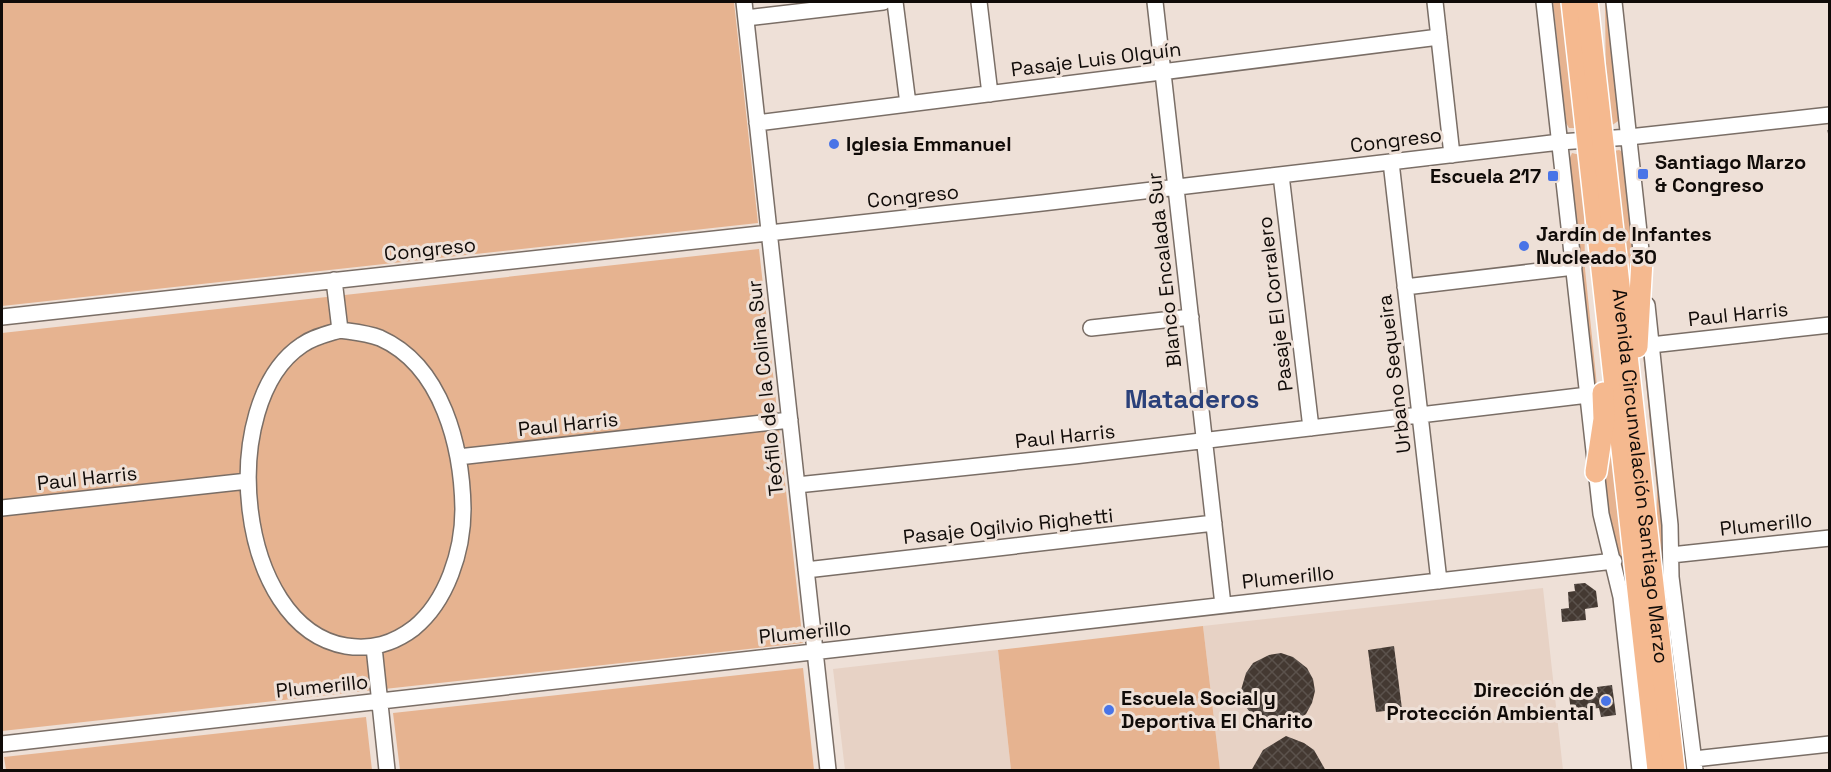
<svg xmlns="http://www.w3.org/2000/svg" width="1831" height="772" font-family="'Space Grotesk',sans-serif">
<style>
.built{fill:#e7d2c5}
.grass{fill:#e6b390}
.building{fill:url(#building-cross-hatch)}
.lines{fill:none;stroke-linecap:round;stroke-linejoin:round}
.minor-casing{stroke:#7a6e66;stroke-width:18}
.highway-casing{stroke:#fff;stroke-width:24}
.path{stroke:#877d77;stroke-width:2;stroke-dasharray:4.5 4.5;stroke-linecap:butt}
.minor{stroke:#fff;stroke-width:15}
.highway{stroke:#f5b98f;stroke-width:21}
.poi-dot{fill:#4974e7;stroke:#eee0d7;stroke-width:2}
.labels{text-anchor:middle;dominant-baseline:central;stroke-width:6;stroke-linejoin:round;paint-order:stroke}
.street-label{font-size:20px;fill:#100b08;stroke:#eee0d7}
.poi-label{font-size:20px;font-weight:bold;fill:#100b08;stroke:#eee0d7;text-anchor:start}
.district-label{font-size:26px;font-weight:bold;fill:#2b417a;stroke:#eee0d7}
</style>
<defs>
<pattern id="building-cross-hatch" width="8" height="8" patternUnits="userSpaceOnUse" patternTransform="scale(1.5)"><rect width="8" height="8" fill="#443932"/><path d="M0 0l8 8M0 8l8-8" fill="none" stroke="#5b524c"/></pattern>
</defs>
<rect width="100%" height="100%" fill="#eee0d7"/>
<path class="built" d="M1543 588 1563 770H1220L1203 626Z
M998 650 1011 770H845L833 669Z"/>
<path class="grass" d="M2 2H734L758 223 2 306Z
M1553 2H1563L1576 128H1569L1566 123Z
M1605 2H1609L1621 119 1611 126 1606 93Z
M1619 150 1623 152 1637 272 1633 317 1614 151Z
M1572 153 1580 155 1584 194 1585 269 1600 415H1598L1569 160Z
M759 249 803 643 2 731V333Z
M1643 332 1663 527 1662 570 1688 770H1681L1656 546 1657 491 1641 334Z
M1609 421 1651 770H1647L1627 585 1611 527 1606 492 1605 477Z
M1203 626 1220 770H1011L998 650Z
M803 668 814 770H400L393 713Z
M366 717 372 770H6L4 757Z"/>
<path class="building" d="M1585 583 1596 591 1598 607 1585 609 1586 620 1562 622 1561 609 1569 608 1568 592 1575 591 1574 584Z
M1394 646 1402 709 1376 712 1368 650Z
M1281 653 1293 657 1307 668 1313 679 1315 691 1312 703 1306 714 1297 721 1283 728 1268 725 1253 716 1246 707 1241 690 1246 673 1253 663 1269 655Z
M1612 685 1616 715 1601 717 1599 708 1571 711 1569 696 1598 693 1597 687Z
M1286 736 1304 743 1314 750 1326 771H1251L1263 750Z"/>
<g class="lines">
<defs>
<path id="minor" d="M744 2 828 770
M895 2 908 104
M979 2 990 94
M1155 2 1223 605
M1435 2 1452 155
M1544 2 1601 514 1621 597 1640 770
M1614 2 1643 269
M746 18 883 2
M757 123 1439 37
M1391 162 1439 581
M1281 175 1311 428
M334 280 340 330
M1405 287 1574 267
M1647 305 1670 525 1671 577 1695 770
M2 317 1042 203 1560 142 1629 137 1830 115
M1091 328 1191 317
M340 330C354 332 367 333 380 338 443 366 462 448 463 509 463 551 447 601 414 628 393 644 372 650 346 646 235 627 216 402 302 345 313 337 327 334 340 330Z
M1651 345 1830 325
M458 457 790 420
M797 485 1074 456 1588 395
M2 508 248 481
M1671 555 1830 538
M806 570 1214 523
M374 647 387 770
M2 744 1614 561
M1694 759 1830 744"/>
<g id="highway">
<path d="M1572 2 1658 770"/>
<path id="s1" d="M1587 2 1674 770"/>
<path d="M1637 347 1642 260"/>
<path d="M1596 472 1604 419 1603 393"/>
</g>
</defs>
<use href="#minor" class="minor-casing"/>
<use href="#highway" class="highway-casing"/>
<path class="path" d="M1828 130 1830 137"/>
<use href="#minor" class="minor"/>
<use href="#highway" class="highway"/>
</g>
<g class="poi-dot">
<circle cx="834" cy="144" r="6"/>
<rect x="1637" y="168" width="12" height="12" rx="3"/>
<rect x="1547" y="170" width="12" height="12" rx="3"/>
<circle cx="1524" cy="246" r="6"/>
<circle cx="1606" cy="701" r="6"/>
<circle cx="1109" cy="710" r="6"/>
</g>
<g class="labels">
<g class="street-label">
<text transform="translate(1096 59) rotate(-7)">Pasaje Luis Olguín</text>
<text transform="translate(1396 140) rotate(-7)">Congreso</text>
<text transform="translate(913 196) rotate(-6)">Congreso</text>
<text transform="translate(430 249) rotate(-6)">Congreso</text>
<text transform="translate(1164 270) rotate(-96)">Blanco Encalada Sur</text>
<text transform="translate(1275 304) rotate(-97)">Pasaje El Corralero</text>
<text transform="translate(1738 314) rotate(-6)">Paul Harris</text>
<text transform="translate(1394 374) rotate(-97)">Urbano Sequeira</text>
<text transform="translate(765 388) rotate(-96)">Teófilo de la Colina Sur</text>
<text transform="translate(568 424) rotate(-6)">Paul Harris</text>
<text transform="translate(1065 436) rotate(-6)">Paul Harris</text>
<text stroke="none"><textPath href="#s1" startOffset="477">Avenida Circunvalación Santiago Marzo</textPath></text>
<text transform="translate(87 478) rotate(-6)">Paul Harris</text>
<text transform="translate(1766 524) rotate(-6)">Plumerillo</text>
<text transform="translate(1008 526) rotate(-6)">Pasaje Ogilvio Righetti</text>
<text transform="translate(1288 577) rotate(-6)">Plumerillo</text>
<text transform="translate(805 632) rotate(-6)">Plumerillo</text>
<text transform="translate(322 686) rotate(-6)">Plumerillo</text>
</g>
<g class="poi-label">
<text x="846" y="144">Iglesia Emmanuel</text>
<text x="1655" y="162">Santiago Marzo<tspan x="1655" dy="23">&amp; Congreso</tspan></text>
<text x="1541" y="176" text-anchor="end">Escuela 217</text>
<text x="1536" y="234">Jardín de Infantes<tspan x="1536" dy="23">Nucleado 30</tspan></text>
<text x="1594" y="690" text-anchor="end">Dirección de<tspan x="1594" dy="23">Protección Ambiental</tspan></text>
<text x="1121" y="698">Escuela Social y<tspan x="1121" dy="23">Deportiva El Charito</tspan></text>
</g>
<g class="district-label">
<text x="1192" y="399">Mataderos</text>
</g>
</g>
<rect width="1831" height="772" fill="none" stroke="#100b08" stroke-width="6"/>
</svg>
